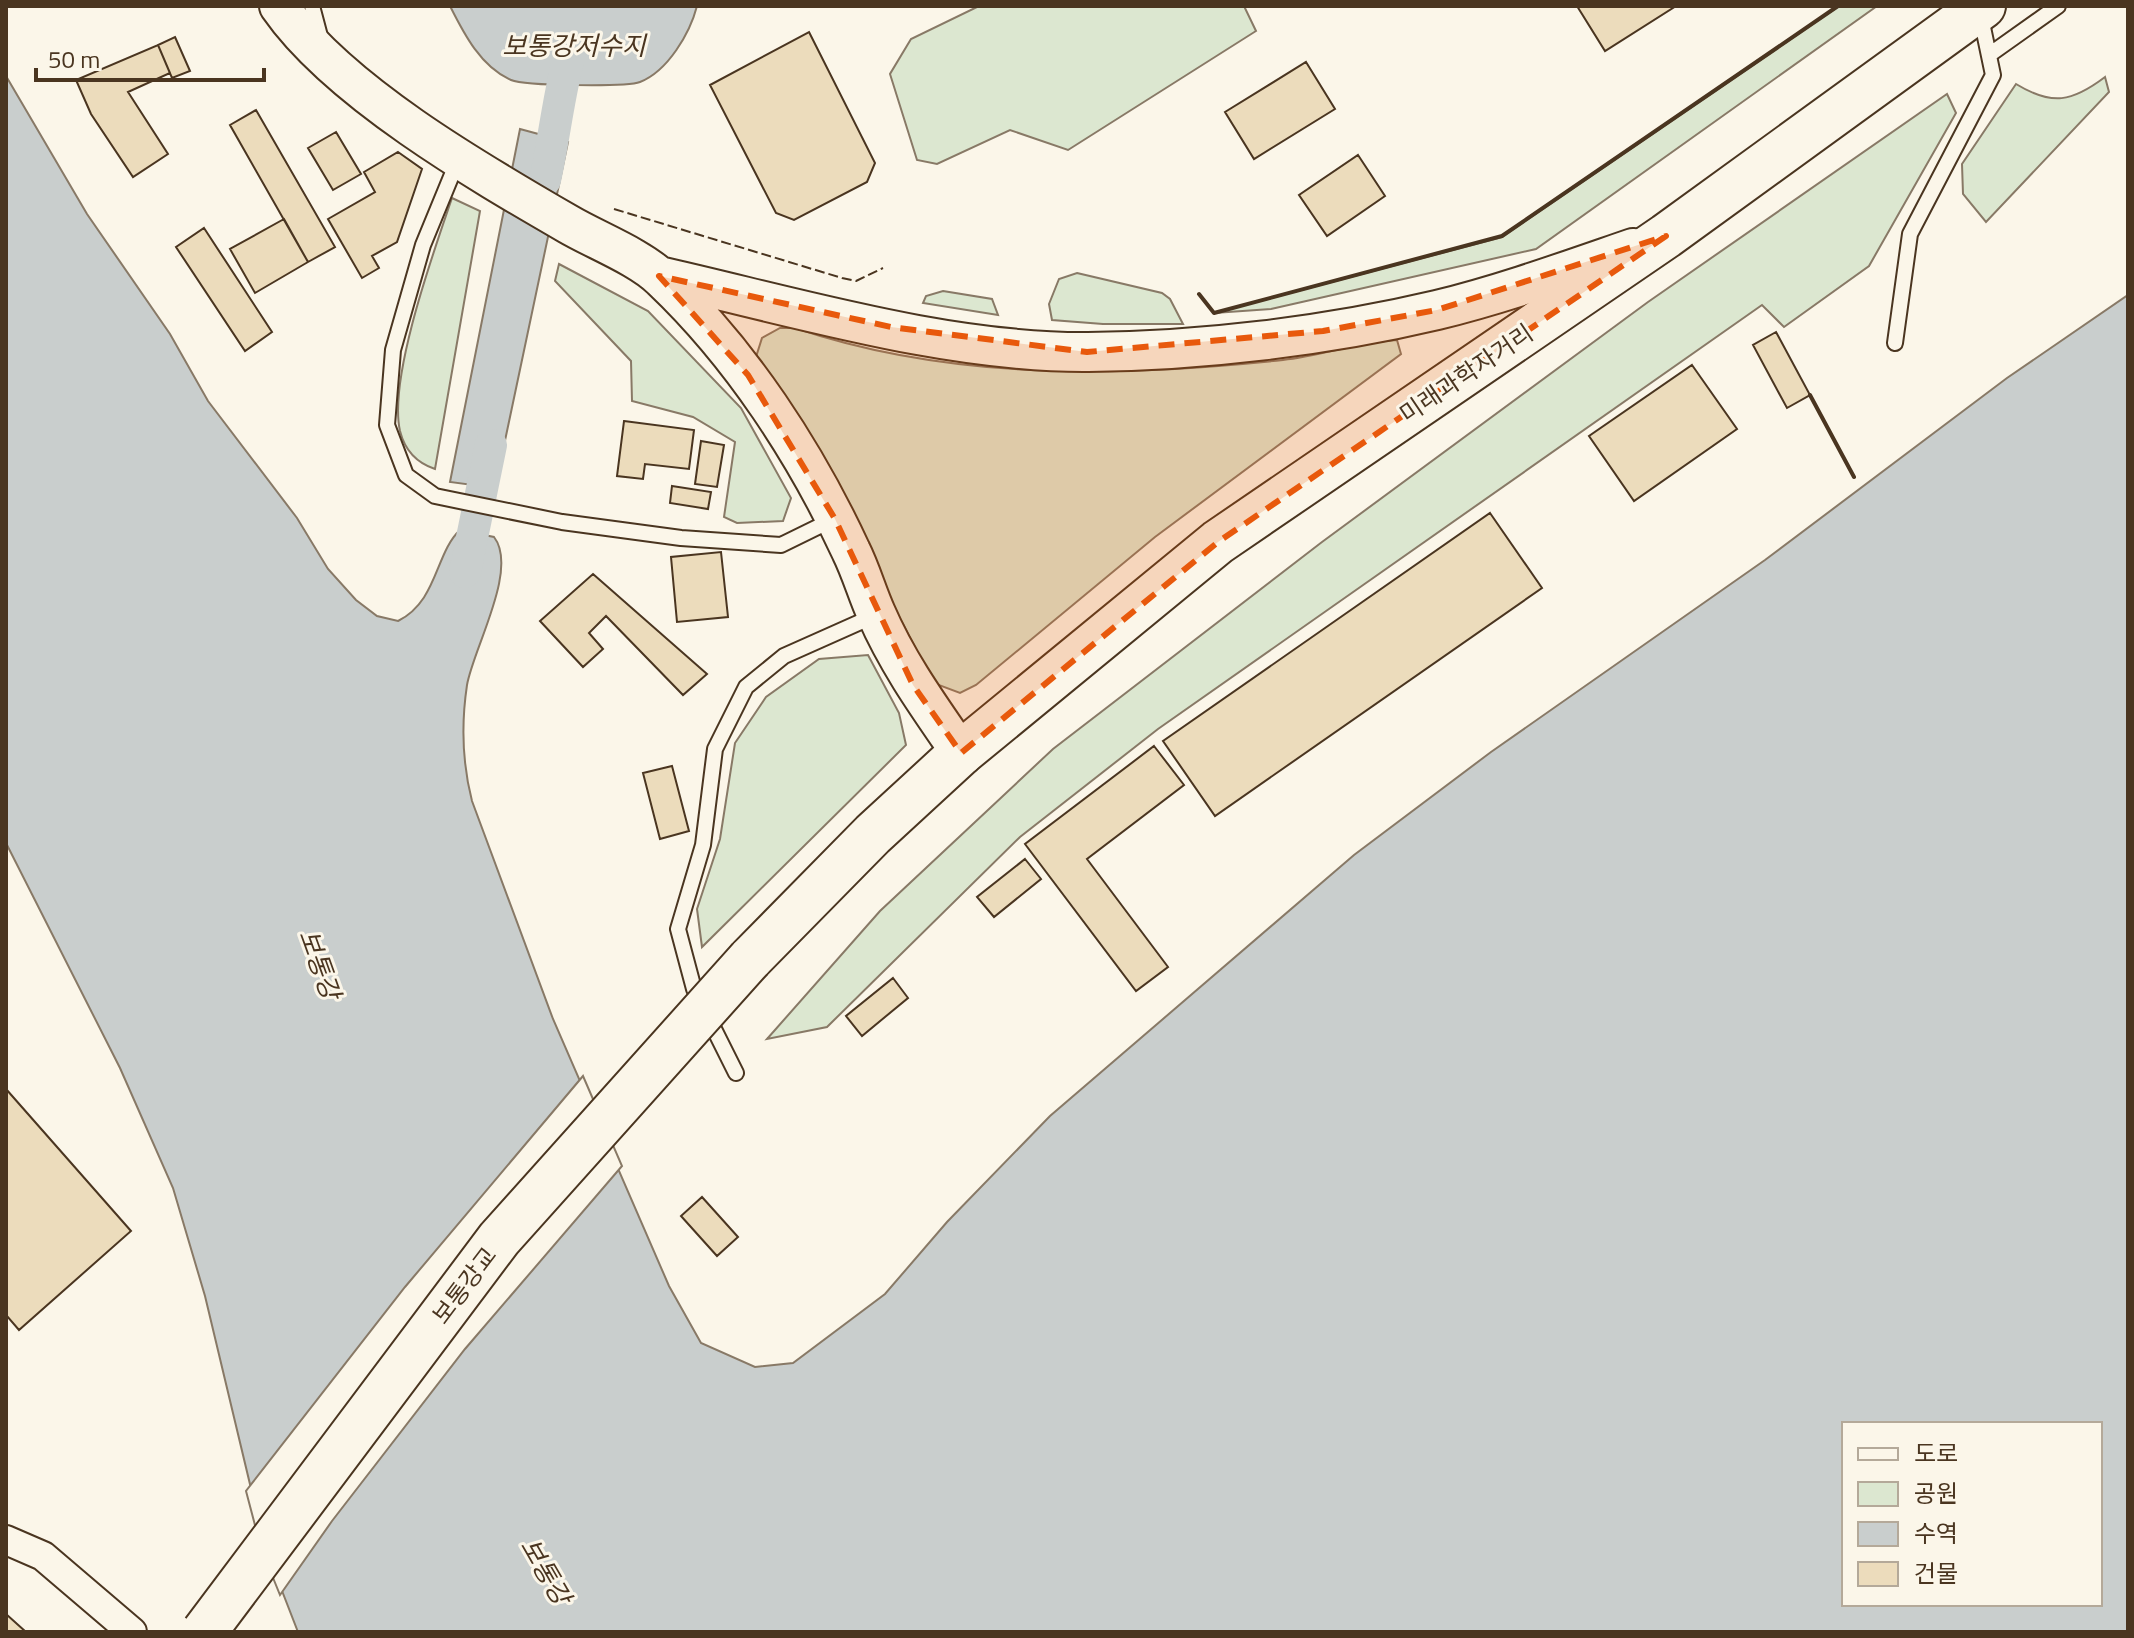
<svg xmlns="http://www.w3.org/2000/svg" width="2134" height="1638" font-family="'Titillium Web','Noto Sans KR',sans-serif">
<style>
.green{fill:#dce7d0;stroke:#887966;stroke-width:2}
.water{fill:#c9cecd;stroke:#887966;stroke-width:2;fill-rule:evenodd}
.pier{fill:#fbf6e9;stroke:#887966;stroke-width:2}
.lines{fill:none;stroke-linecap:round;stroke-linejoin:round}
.canal{stroke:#c9cecd;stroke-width:32}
.building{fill:#ecdcbc;stroke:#4a3520;stroke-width:2}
.lane-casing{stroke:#4a3520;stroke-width:18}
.street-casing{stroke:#4a3520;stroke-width:32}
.secondary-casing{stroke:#4a3520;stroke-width:42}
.primary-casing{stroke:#4a3520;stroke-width:48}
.highway-casing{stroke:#4a3520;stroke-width:48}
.lane{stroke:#fbf6e9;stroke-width:14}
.street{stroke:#fbf6e9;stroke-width:28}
.secondary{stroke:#fbf6e9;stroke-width:38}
.primary{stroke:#fbf6e9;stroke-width:44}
.highway{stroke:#fbf6e9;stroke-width:44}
.highway-bridge-casing{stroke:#4a3520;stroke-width:48;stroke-linecap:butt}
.highway-bridge{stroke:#fbf6e9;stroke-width:44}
.fence{stroke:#4a3520;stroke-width:2;stroke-dasharray:10 4;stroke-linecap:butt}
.wall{stroke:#4a3520;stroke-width:4}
.marked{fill:#e8590c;fill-opacity:0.2;stroke:#e8590c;stroke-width:6;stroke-dasharray:16 10;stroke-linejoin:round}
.labels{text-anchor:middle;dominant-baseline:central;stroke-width:6;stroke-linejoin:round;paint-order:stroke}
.street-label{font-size:24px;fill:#4a3520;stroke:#fbf6e9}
.water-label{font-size:26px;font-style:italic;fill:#4a3520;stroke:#fbf6e9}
</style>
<rect width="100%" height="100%" fill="#fbf6e9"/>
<path class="green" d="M979 6H1244L1256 31 1068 150 1010 130 937 164 917 160 890 74 911 39Z
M1839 6H1877L1536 249 1271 309 1214 313 1502 237Z
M2105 77 2109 92 1986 222 1963 194 1962 164 2016 84C2052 106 2072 102 2105 77Z
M1947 94 1956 113 1869 266 1784 327 1762 305 1158 729 1020 837 827 1027 767 1039 880 911 1053 749 1322 542 1648 302Z
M452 198 480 211 435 469C417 463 405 451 400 431 388 378 434 251 452 198Z
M559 264 648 311 741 408 791 498 783 521 737 523 724 517 735 442 693 417 632 401 631 361 555 281Z
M1077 273 1162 293 1170 299 1183 324H1103L1052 320 1049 304 1059 279Z
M943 291 992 299 998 315 923 303 926 296Z
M780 328H795C952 381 1120 377 1283 360 1322 356 1358 342 1397 340L1401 354 1155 537 976 685 960 693 936 684 930 676 845 513 756 357 762 338Z
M868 655 899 713 906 745 702 947 697 909 720 839 735 743 766 697 819 659Z"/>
<path class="water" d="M450 6H697C690 33 668 71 640 82 627 87 525 86 511 80 481 67 464 34 450 6Z
M6 76 87 214 170 334 208 401 297 518 328 569 356 600 377 616 398 621C438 601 435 553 460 530L494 537C519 569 473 649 467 685 461 725 462 762 472 801L553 1019 669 1286 701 1343 755 1367 793 1363 885 1294 947 1222 1050 1116 1354 855 1491 752 1765 560 2007 378 2128 295V1632H298L265 1547 205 1296 173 1188 120 1068 6 843ZM1844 1424H2100V1604H1844Z
M520 129 568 142 495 488 450 482Z"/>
<path class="pier" d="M583 1076 622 1166 465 1349 332 1521 280 1595 261 1548 246 1491 405 1287Z"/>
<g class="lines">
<path class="canal" d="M545 180C555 135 559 90 572 45
M465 572 491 445"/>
</g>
<path class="building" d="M1577 6H1676L1605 51Z
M809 32 875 163 867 182 794 220 776 213 710 85Z
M175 37 190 71 172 78 158 45Z
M158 45 170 73 128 92 168 154 133 177 91 114 76 80Z
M1306 62 1335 109 1254 159 1225 112Z
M256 110 335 247 308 262 230 125Z
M336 132 361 174 333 190 308 148Z
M398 152 422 169 397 242 372 256 379 268 362 278 328 219 375 192 364 172Z
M1358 155 1385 196 1327 236 1299 195Z
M284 219 308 262 255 293 230 249Z
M204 228 272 332 245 351 176 247Z
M1776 332 1810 395 1787 408 1753 345Z
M1692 365 1737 429 1634 501 1589 436Z
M624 421 694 430 689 469 645 464 643 479 617 476Z
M701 441 724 445 717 487 695 484Z
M672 486 711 492 708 509 670 503Z
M1490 513 1542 588 1215 816 1163 741Z
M721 552 728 617 677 622 671 557Z
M593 574 707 674 683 695 606 616 589 633 603 649 583 667 540 621Z
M1154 746 1184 785 1087 859 1168 967 1136 991 1025 844Z
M672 766 689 831 660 839 643 773Z
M1025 859 1041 879 994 917 977 897Z
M893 978 908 998 862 1036 846 1016Z
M6 1089 131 1231 19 1330 6 1315Z
M702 1197 738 1237 717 1256 681 1216Z
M6 1614 26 1632H6Z"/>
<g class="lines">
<defs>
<path id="lane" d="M312 6 321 40
M1989 55 2058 6
M458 160 423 245 393 350 387 425 406 475 435 496 562 522 681 538 781 545 834 519
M1895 343 1910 234 1993 75 1980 13
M736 1073 694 989 678 929 703 845 715 749 746 687 784 656 876 615"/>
<path id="street" d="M6 1540 43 1556 132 1632"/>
<path id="secondary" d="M279 6C338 91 478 172 568 224 595 240 640 257 662 279 741 354 805 452 851 551 861 571 867 593 876 613 898 664 930 708 961 753
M659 276C796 307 947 353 1088 352 1201 351 1327 336 1437 310 1503 294 1569 270 1633 248"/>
<path id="primary" d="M961 753 1218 542 1666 236 1983 6"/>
<path id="highway" d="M750 959 873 834 961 753"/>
</defs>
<use href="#lane" class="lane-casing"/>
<use href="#street" class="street-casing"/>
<use href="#secondary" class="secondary-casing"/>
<use href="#primary" class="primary-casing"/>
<use href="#highway" class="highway-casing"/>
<use href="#lane" class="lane"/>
<use href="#street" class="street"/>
<use href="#secondary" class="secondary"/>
<use href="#primary" class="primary"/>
<use href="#highway" class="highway"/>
<defs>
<path id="highway-bridge" d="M204 1632 499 1239 750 959"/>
</defs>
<use href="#highway-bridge" class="highway-bridge-casing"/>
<use href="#highway-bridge" class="highway-bridge"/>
<path class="fence" d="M614 209 842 278 856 281 883 268"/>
<path class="wall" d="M1199 294 1214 313 1502 236 1838 6
M1810 395 1854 477"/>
</g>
<path class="marked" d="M1666 236 1218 542 961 753 913 685 835 519 748 375 659 276 891 327 1087 352 1323 331 1437 310Z"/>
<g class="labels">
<g class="street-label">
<text transform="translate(1466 373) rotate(-34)">미래과학자거리</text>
<text transform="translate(464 1285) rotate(-53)">보통강교</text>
</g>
<g class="water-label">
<text x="574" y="45">보통강저수지</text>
<text transform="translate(320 964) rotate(70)">보통강</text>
<text transform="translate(546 1571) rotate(60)">보통강</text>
</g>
</g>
<rect width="2134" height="1638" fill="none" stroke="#4a3520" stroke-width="16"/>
<rect x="1842" y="1422" width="260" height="184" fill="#fbf6e9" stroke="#b4a999" stroke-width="2"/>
<rect x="1858" y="1448" width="40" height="12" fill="#fbf6e9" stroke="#b4a999" stroke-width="2"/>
<text x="1914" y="1462" font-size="24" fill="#4a3520">도로</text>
<rect x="1858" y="1482" width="40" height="24" fill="#dce7d0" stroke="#b4a999" stroke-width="2"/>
<text x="1914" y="1502" font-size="24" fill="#4a3520">공원</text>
<rect x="1858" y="1522" width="40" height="24" fill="#c9cecd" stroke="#b4a999" stroke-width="2"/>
<text x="1914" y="1542" font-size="24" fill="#4a3520">수역</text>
<rect x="1858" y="1562" width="40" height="24" fill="#ecdcbc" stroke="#b4a999" stroke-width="2"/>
<text x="1914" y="1582" font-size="24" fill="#4a3520">건물</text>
<path d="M36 68v12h228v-12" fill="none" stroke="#4a3520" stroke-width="4"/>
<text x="48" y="68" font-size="24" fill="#4a3520" stroke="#fbf6e9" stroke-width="6" paint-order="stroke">50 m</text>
</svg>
